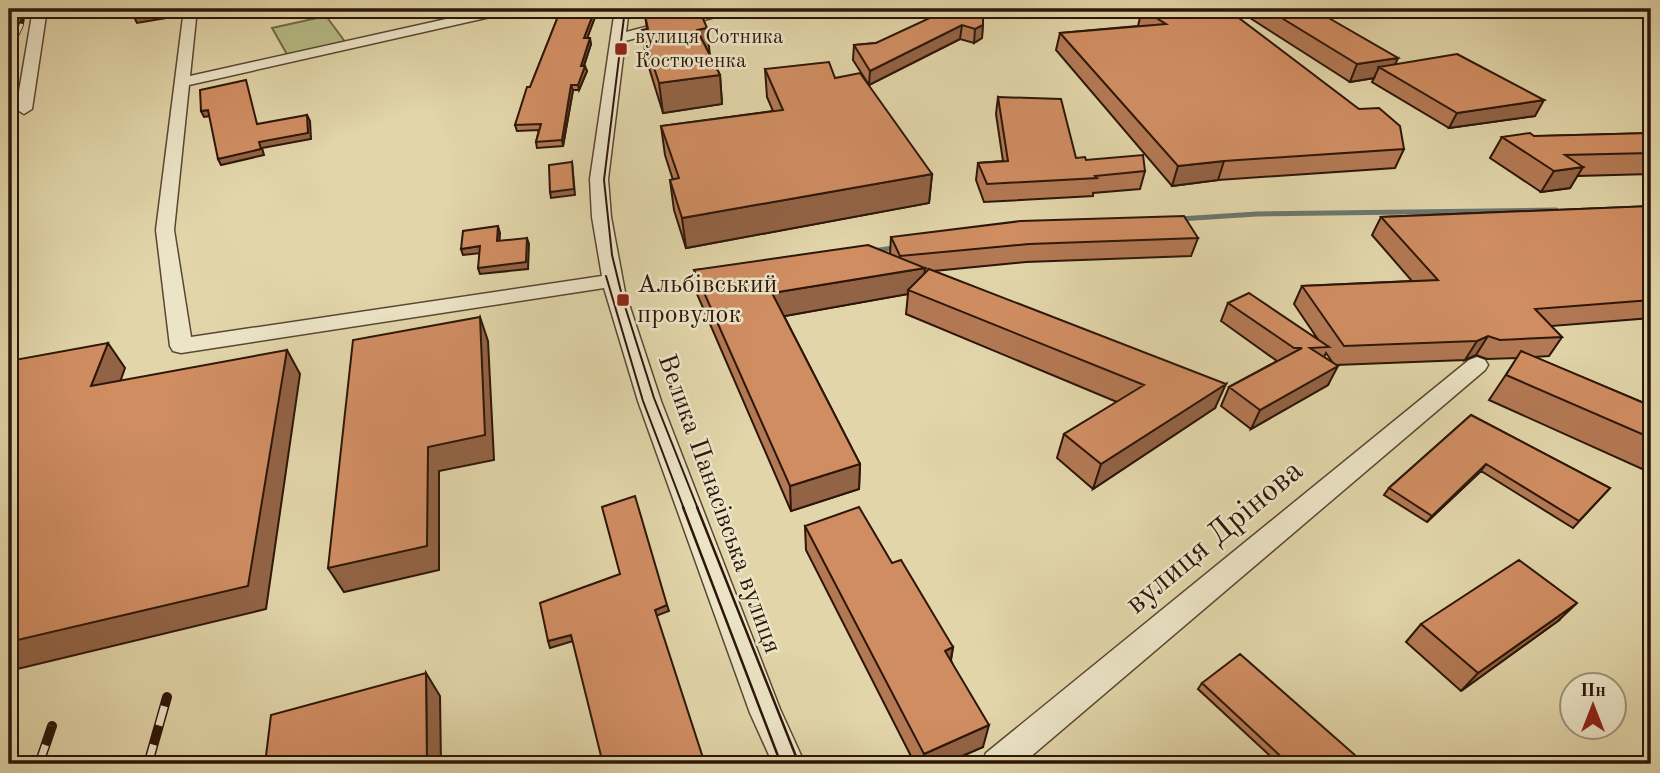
<svg xmlns="http://www.w3.org/2000/svg" width="1660" height="773" font-family="'Old Standard TT',serif">
<style>
.green{fill:#b6bc86;stroke:#726948;stroke-width:2}
.lines{fill:none;stroke-linecap:round;stroke-linejoin:round}
.stream{stroke:#6d766f;stroke-width:5}
.minor-casing{stroke:#5a4631;stroke-width:3}
.minor{fill:#ece4c7;fill-rule:evenodd}
.tram-far1{stroke:#2d1609;stroke-width:2}
.tram{stroke:#2d1609;stroke-width:2.5}
.rail-far1-casing{stroke:#2d1609;stroke-width:5}
.rail-casing{stroke:#2d1609;stroke-width:10}
.rail-far1{stroke:#ece4c7;stroke-width:3.5;stroke-dasharray:10;stroke-linecap:butt}
.rail{stroke:#ece4c7;stroke-width:7;stroke-dasharray:20;stroke-linecap:butt}
.wall{fill:#b37954;stroke:#2d1609;stroke-width:2;fill-rule:evenodd}
.shaded-wall{fill:#926345;stroke:#2d1609;stroke-width:2}
.building{fill:#d08d62;stroke:#2d1609;stroke-width:2}
.poi-dot{fill:#8f2418;stroke:#ece4c7;stroke-width:2.5}
.labels{text-anchor:middle;dominant-baseline:central;stroke-width:5;stroke-linejoin:round;paint-order:stroke}
.far-poi-label{font-size:21px;fill:#2d1609;stroke:#ece4c7;text-anchor:start}
.poi-label{font-size:26px;fill:#2d1609;stroke:#ece4c7;text-anchor:start}
.street-label{font-size:26px;fill:#2d1609;stroke:#ece4c7}
.near-street-label{font-size:32px;fill:#2d1609;stroke:#ece4c7}
</style>
<rect width="100%" height="100%" fill="#e1d5a9"/>
<filter id="stains"><feTurbulence type="fractalNoise" baseFrequency=".00286" numOctaves="4"/><feColorMatrix values="0 0 0 0 .2 0 0 0 0 .09 0 0 0 0 .02 0 0 0 .5 -.17"/></filter>
<radialGradient id="worn" r=".72"><stop offset=".6" stop-color="#630" stop-opacity="0"/><stop offset="1" stop-color="#630" stop-opacity=".3"/></radialGradient>
<path class="green" d="M326 16 346 43 288 56 272 28Z"/>
<g class="lines">
<path class="stream" d="M1179 219 1257 214 1556 210
M873 251 900 247"/>
<defs>
<path id="minor" d="M33 9H47L32 109 24 114 16 109Z
M184 9H197L190 76 491 9H515L508 13 189 85 174 230 191 337 602 276 592 217 590 179 615 9H629L626 32 715 9H735L734 12 625 41 608 179 611 217 625 292 661 401 780 709 805 764H773L750 713 638 401 604 288 181 353 173 351 170 346 156 230Z
M1477 357 1485 360 1488 365 1485 370 1022 764H981L986 753 1469 360Z"/>
</defs>
<use href="#minor" class="minor-casing"/>
<use href="#minor" class="minor"/>
<path class="tram-far1" d="M625 9 604 180 612 255 623 300 654 398 698 509
M606 276 643 401 684 509"/>
<path class="tram" d="M683 507 781 764
M697 507 799 764"/>
<defs>
<path id="rail-far1" d="M9 51 21 26 24 9"/>
<path id="rail" d="M39 764 52 726
M148 764 167 697"/>
</defs>
<use href="#rail-far1" class="rail-far1-casing"/>
<use href="#rail" class="rail-casing"/>
<use href="#rail-far1" class="rail-far1"/>
<use href="#rail" class="rail"/>
</g>
<path class="wall" d="M561 9H598L587 38 591 44 584 66 587 71 579 90H573L563 146 537 148 536 142 539 130 517 131 515 125Z
M1142 9H1319L1318 12 1395 64 1535 116 1449 128 1372 82 1374 78 1350 82 1239 11 1235 16 1404 149 1395 168 1218 180 1172 186 1056 50 1060 33 1138 26Z
M983 14 982 38 974 43 960 39 869 85 853 60 854 45 876 43Z
M645 15 710 55 720 75 722 104 663 113 646 58 642 30 647 29Z
M765 69 835 78 932 174 929 203 686 248 674 210 670 180H673L665 155 661 126 773 111 767 97Z
M998 97 1076 158 1145 171 1140 189 1093 193V196L984 202 976 180 978 163 1003 161 996 114Z
M1651 133V174L1577 176 1570 188 1541 192 1490 158 1502 137Z
M1651 206V318L1551 326 1562 337 1549 356 1534 357 1651 406V473L1489 400 1517 358 1487 359 1476 355 1465 360 1336 365 1328 385 1251 429 1221 406 1229 387 1277 361 1221 321 1228 303 1317 338 1294 304 1302 286 1412 281 1372 235 1381 217ZM1326 353 1333 363 1324 357Z
M891 237 1198 238 1191 256 1026 262 934 271 1215 408 1093 489 1057 458 1064 434 1117 402 906 314 908 294 784 316 860 464 859 489 791 511 697 294 694 270 890 254Z
M1471 415 1610 488 1573 528 1481 471 1427 522 1384 495 1389 488Z
M805 526 892 563 953 647 951 660 983 747 944 764H915L806 550Z
M1558 621 1461 691 1406 642 1421 624Z
M1202 683 1363 764H1279L1198 689Z"/>
<path class="shaded-wall" d="M165 9H168L167 18 137 23 134 17Z
M222 9H270L226 17Z
M595 9H598L585 44 584 38Z
M1233 9H1239L1226 29 1231 12Z
M962 25 960 39 869 85 870 71Z
M983 25 982 38 974 43 975 29Z
M707 28 710 56 697 30Z
M590 38 591 44 582 71 581 66Z
M1398 58 1391 74 1379 67 1374 78 1350 82 1357 64Z
M585 66 587 71 579 90 578 85Z
M720 75 722 104 663 113 659 83Z
M571 85 573 90 563 146 562 140Z
M1544 100 1535 116 1449 128 1457 113Z
M208 110 211 116 204 117 201 111Z
M307 115 310 121 311 139 262 148 264 155 221 165 218 159 259 142Z
M1224 161 1218 180 1172 186 1178 166Z
M572 162 575 195 551 198 550 192Z
M1583 167 1570 188 1541 192 1554 171Z
M932 174 929 203 686 248 682 218Z
M9 204 16 214 9 228Z
M498 226 500 233 499 248 497 241Z
M527 238 529 244 528 269 480 274 478 268Z
M480 246 482 253 463 255 461 249Z
M925 268 923 291 908 290V294L774 318 772 293Z
M480 317 488 341 494 460 439 471V570L344 592 328 568 428 447Z
M1488 336 1476 355 1465 360 1477 341Z
M108 343 125 368 110 411 91 386Z
M287 350 300 374 266 609 9 671V642Z
M1338 366 1328 385 1251 429 1260 410Z
M1226 384 1215 408 1093 489 1101 464Z
M860 464 859 489 791 511 790 486Z
M1486 464 1481 471 1427 522 1432 516Z
M1577 603 1558 621 1461 691 1478 673Z
M667 605 669 611 656 616 655 610Z
M571 635 573 641 550 648 548 641Z
M953 647 949 670 945 651Z
M426 673 440 696 441 764H427Z
M989 725 983 747 944 764H922L924 754Z"/>
<path class="building" d="M135 9H165L164 13 134 17Z
M561 9H595L584 38H590L581 66H585L578 85H571L562 140 536 142 541 124 515 125 527 87H530Z
M699 9 707 28 697 30 720 75 659 83 642 30 648 29 645 15Z
M949 9H969L983 14V25L975 29 962 25 870 71 854 45 876 43Z
M1142 9H1233L1231 12 1359 109 1379 108 1400 126 1404 149 1224 161 1178 166 1060 33 1166 24Z
M1267 9H1313L1398 58 1357 64Z
M1457 54 1544 100 1457 113 1379 67Z
M829 62 835 78 860 73 932 174 682 218 670 180 679 178 661 126 783 110 765 69Z
M246 80 257 124 307 115 308 133 259 142 261 149 218 159 208 110 201 111 200 90Z
M998 97 1061 99 1076 158 1085 157 1086 160 1143 155 1145 171 1095 176 1097 178 987 184 978 163 1008 161Z
M1530 133 1534 136 1651 133V153L1565 155 1583 167 1554 171 1502 137Z
M572 162 574 189 550 192 549 165Z
M1651 206V300L1535 309 1562 337 1500 340 1488 336 1477 341 1344 346 1302 286 1438 280 1381 217Z
M1184 216 1198 238 1029 244 900 256 891 237 1021 221Z
M498 226 497 241 527 238 526 262 478 268 480 246 461 249 463 231Z
M868 245 925 268 772 293 860 464 790 486 694 270Z
M929 269 1226 384 1101 464 1064 434 1144 385 908 290Z
M1249 293 1329 347 1310 348 1338 366 1260 410 1229 387 1302 348H1294L1228 303Z
M480 317 485 435 428 447 427 546 328 568 353 340Z
M108 343 91 386 287 350 248 586 9 642V361Z
M1521 351 1651 406V438L1506 375Z
M1471 415 1610 488 1579 521 1486 464 1432 516 1389 488Z
M635 496 667 605 655 610 705 764H603L571 635 548 641 540 603 620 574 602 507Z
M859 507 892 563 901 560 953 647 945 651 989 725 924 754 805 526Z
M1519 560 1577 603 1478 673 1421 624Z
M1240 654 1364 763 1363 764H1289L1202 683Z
M426 673 427 764H265L271 715Z"/>
<g class="poi-dot">
<rect x="614" y="42" width="14" height="14" rx="3.5"/>
<rect x="616" y="293" width="14" height="14" rx="3.5"/>
</g>
<g class="labels">
<g class="far-poi-label">
<text x="635" y="37">вулиця Сотника<tspan x="635" dy="24">Костюченка</tspan></text>
</g>
<g class="poi-label">
<text x="637" y="285">Альбівський<tspan x="637" dy="30">провулок</tspan></text>
</g>
<g class="street-label">
<text transform="translate(719 504) rotate(70)">Велика Панасівська вулиця</text>
</g>
<g class="near-street-label">
<text transform="translate(1215 538) rotate(-40)">вулиця Дрінова</text>
</g>
</g>
<rect width="1660" height="773" fill="none" stroke="#e1d5a9" stroke-width="35"/>
<rect x="10" y="10" width="1639" height="752" fill="none" stroke="#2d1609" stroke-width="3.5"/>
<rect x="18" y="18" width="1625" height="738" fill="none" stroke="#2d1609" stroke-width="2"/>
<g transform="translate(1593 706)"><circle r="33" fill="#ece4c7" stroke="#a0927b" stroke-width="2"/>
<path d="M0-5L12 26L0 18L-12 26Z" fill="#8f2418"/>
<text y="-10" font-size="19" font-weight="bold" text-anchor="middle" fill="#2d1609">Пн</text>
</g>
<rect width="100%" height="100%" filter="url(#stains)"/>
<rect width="100%" height="100%" fill="url(#worn)"/>
</svg>
